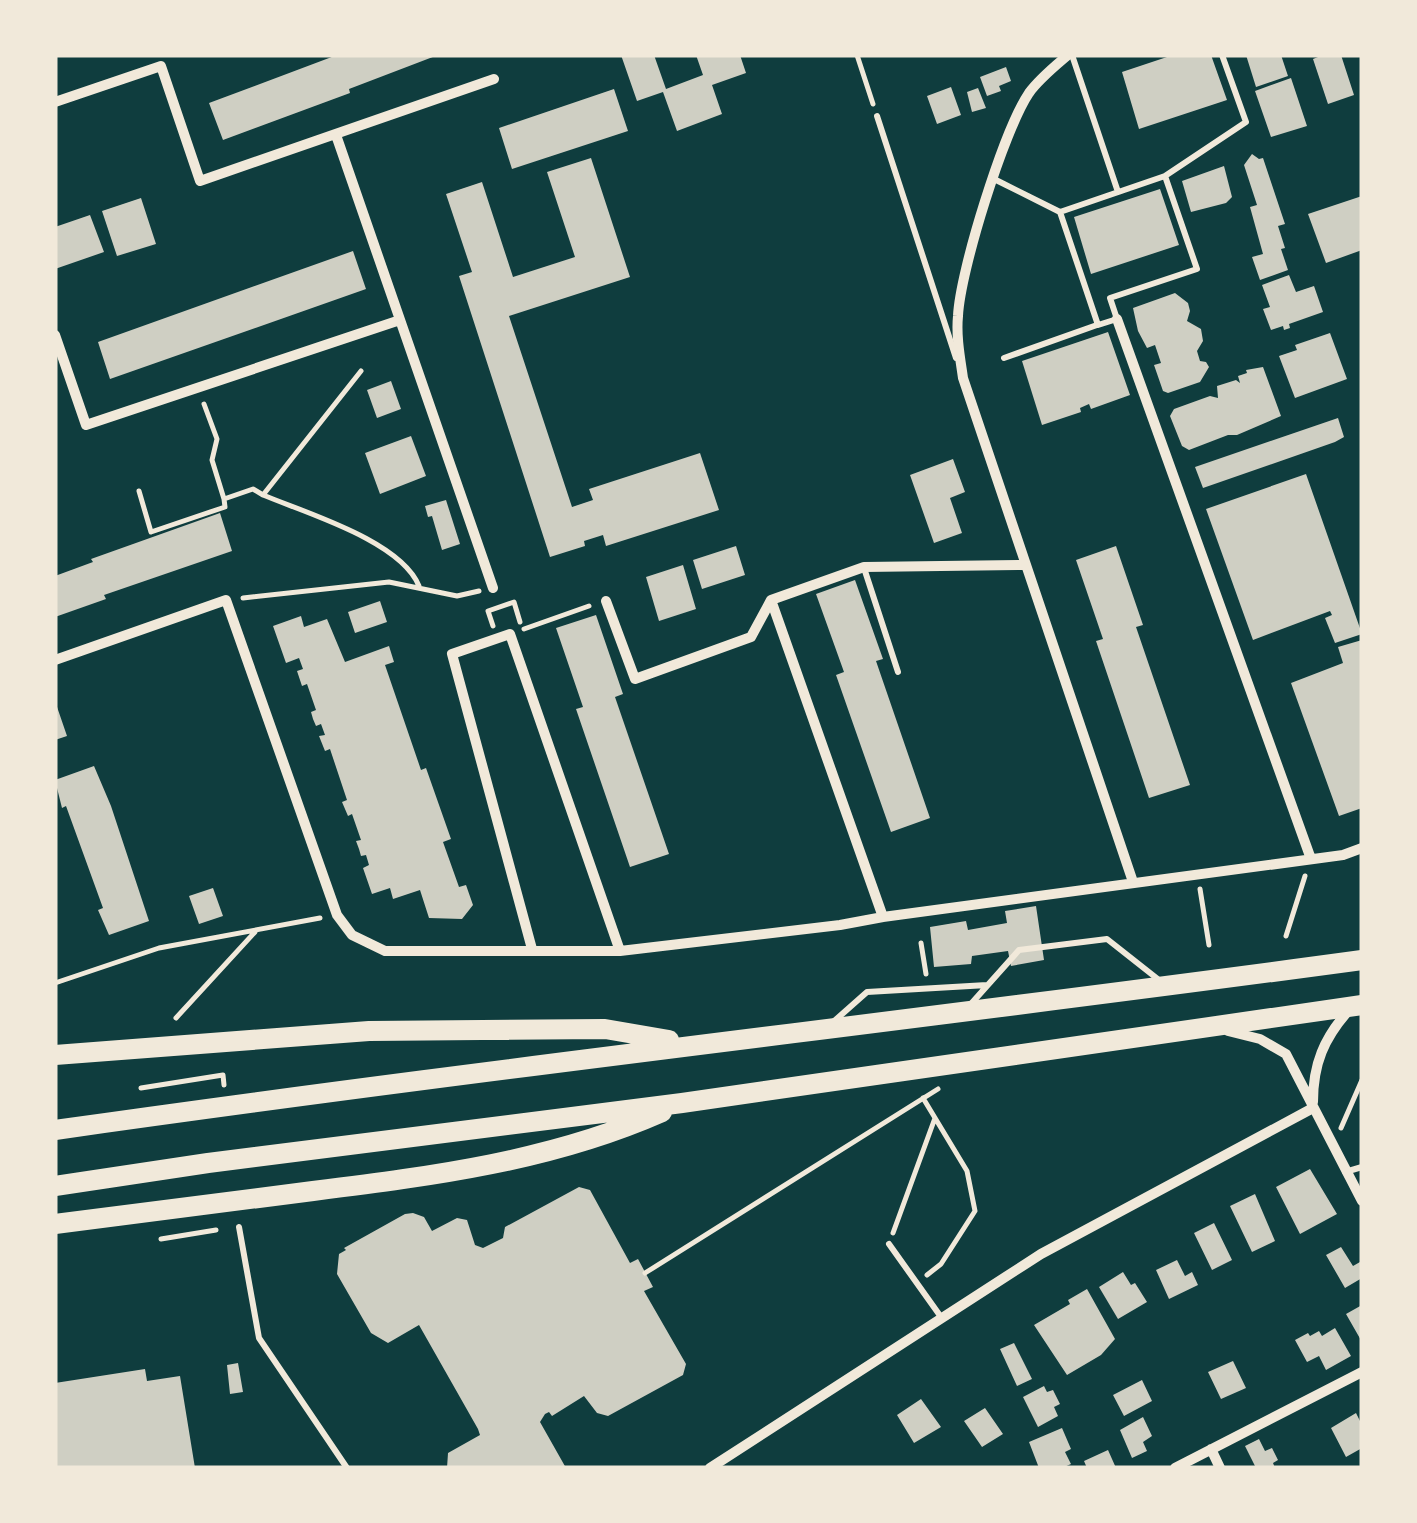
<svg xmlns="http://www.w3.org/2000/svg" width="1417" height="1523" font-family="'Work Sans',sans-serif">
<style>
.building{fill:#cfcfc3}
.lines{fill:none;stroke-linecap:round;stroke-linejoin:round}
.path{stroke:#f1e9da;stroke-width:5}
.service{stroke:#f1e9da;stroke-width:6}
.minor{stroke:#f1e9da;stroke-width:10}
.primary{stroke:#f1e9da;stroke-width:20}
</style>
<rect width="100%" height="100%" fill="#0f3d3e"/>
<path class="building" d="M337 55H438L349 89 350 93 223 140 209 103Z
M621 55H654L666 89 703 75 696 55H740L746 73 712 85 722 114 677 131 663 92 637 101Z
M1173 55H1211L1227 100 1139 129 1122 72Z
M1246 55H1281L1288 76 1256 87Z
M1323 55H1341L1354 95 1328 104 1313 59Z
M1006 67 1011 81 999 86 1001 91 987 96 980 77Z
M1291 78 1307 126 1271 137 1255 91Z
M951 87 961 115 937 124 927 96Z
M978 88 986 108 972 112 967 92Z
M614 89 628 131 512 169 499 128Z
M1252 154 1259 159 1263 158 1285 224 1278 226 1285 248 1281 249 1288 270 1260 280 1252 257 1263 254 1250 207 1257 205 1244 165Z
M591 158 630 277 509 316 572 507 593 500 589 489 700 453 719 510 606 546 603 535 584 541 585 546 550 557 459 276 472 272 446 194 482 182 513 277 575 257 547 172Z
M1224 166 1232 197 1226 203 1191 212 1182 181Z
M1160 189 1179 245 1091 274 1074 217Z
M1362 196V250L1326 263 1308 214Z
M141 198 156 244 117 256 102 211Z
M90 215 104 252 55 269V227Z
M353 251 366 289 110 379 98 342Z
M1289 275 1296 292 1314 286 1323 312 1289 324 1290 328 1284 330 1283 326 1271 330 1263 309 1270 307 1262 285Z
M1175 293 1188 303 1190 311 1187 321 1201 329 1203 341 1197 351 1200 361 1206 362 1209 367 1200 382 1168 393 1163 391 1154 365 1161 363 1155 345 1147 348 1138 331 1133 308Z
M1108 332 1130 395 1091 409 1089 404 1080 408 1081 412 1042 425 1022 361Z
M1330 333 1347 379 1295 398 1279 356 1297 350 1295 345Z
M1263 367 1281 416 1237 435H1228L1189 450 1182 446 1170 416 1174 409 1210 396 1218 398 1217 386 1236 380 1240 383 1238 376 1247 373 1246 370Z
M391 381 401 409 377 418 367 390Z
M1338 418 1344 437 1335 442 1203 488 1195 467Z
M411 436 426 476 380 494 365 453Z
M953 459 965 492 950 498 962 533 934 543 910 475Z
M1306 474 1362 634 1335 643 1325 618 1332 615 1330 611 1253 640 1206 509Z
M446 500 460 544 442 550 432 516 428 517 425 506Z
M220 513 232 551 104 595 106 599 55 617V576L93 562 91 559Z
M736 546 745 575 702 589 693 560Z
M1116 546 1143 625 1136 627 1190 785 1149 798 1096 641 1103 639 1076 560Z
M683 565 696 609 659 621 646 577Z
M855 580 883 659 876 661 930 818 891 832 836 675 844 672 816 594Z
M380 601 387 622 355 633 348 612Z
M596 615 623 694 615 697 669 854 630 867 576 709 583 707 556 628Z
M301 616 304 627 327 619 345 662 389 646 394 662 385 665 421 770 426 768 451 839 443 842 459 887 466 885 473 905 462 919 429 918 420 890 393 899 390 888 372 894 363 868 369 865 366 855 361 856 359 849 356 841 361 840 352 814 348 816 342 802 347 800 330 749 325 751 319 736 325 735 321 724 316 726 313 719 311 712 316 710 307 684 302 686 297 671 303 669 299 658 286 663 273 626Z
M1362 640V808L1339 816 1291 683 1343 663 1338 647Z
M55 701 67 736 55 740Z
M94 766 111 806 149 921 109 935 98 910 103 908 99 897 66 806 62 808 55 780Z
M213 888 223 916 199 924 189 896Z
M1036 906 1044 960 1011 966 1008 951 972 956 971 964 934 967 930 927 966 921 968 930 1007 923 1005 911Z
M1310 1169 1337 1214 1300 1234 1276 1187Z
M579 1187 590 1190 630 1263 638 1259 653 1287 644 1291 686 1364 683 1375 608 1416 597 1413 584 1396 552 1416 549 1412 545 1414 540 1422 566 1468H447L448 1453 480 1435 478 1429 419 1325 388 1343 371 1333 337 1274 339 1254 346 1250 344 1248 405 1214 413 1213 424 1217 432 1231 457 1218 467 1220 475 1245 483 1248 503 1238 505 1227Z
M1255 1194 1275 1241 1252 1252 1230 1206Z
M1214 1223 1232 1260 1212 1270 1194 1233Z
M1341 1247 1353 1266 1360 1262 1362 1265V1278L1345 1288 1326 1255Z
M1177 1260 1185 1276 1192 1272 1198 1285 1169 1299 1156 1270Z
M1123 1272 1131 1285 1135 1283 1147 1302 1118 1319 1099 1287Z
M1087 1289 1115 1339 1101 1355 1067 1375 1034 1325 1070 1304 1068 1300Z
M1362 1305V1342L1346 1314Z
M1335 1328 1351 1356 1326 1370 1319 1356 1307 1362 1295 1340 1308 1333 1310 1336 1319 1331 1322 1336Z
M1014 1343 1032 1379 1017 1386 1000 1349Z
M1233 1361 1246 1388 1221 1399 1208 1372Z
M238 1363 243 1392 230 1394 227 1365Z
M145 1369 147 1381 180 1376 195 1468H55V1383Z
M1142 1380 1152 1401 1124 1416 1113 1395Z
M1044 1386 1047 1392 1053 1390 1060 1404 1054 1407 1058 1416 1038 1427 1023 1397Z
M921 1399 941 1427 914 1443 897 1415Z
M985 1408 1003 1434 982 1447 964 1421Z
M1356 1413 1362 1425V1448L1346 1457 1331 1428Z
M1143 1417 1152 1436 1143 1442 1147 1451 1132 1458 1120 1430Z
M1062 1428 1071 1449 1065 1452 1071 1464 1062 1468H1039L1029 1442Z
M1259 1439 1265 1451 1272 1448 1278 1460 1273 1463 1275 1468H1256L1245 1446Z
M1108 1450 1116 1468H1087L1084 1461Z"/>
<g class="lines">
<path class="path" d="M857 55 873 104
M361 371 263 495C306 513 401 541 419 586
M204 404 217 439 212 460 224 499 253 489 263 495
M139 491 151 532 225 507 224 499
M243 598 389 582 457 596 479 591
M493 626 488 611 514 602 520 622
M524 629 589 606
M1200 889 1209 945
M1286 936 1305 876
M921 943 926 974
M55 983 159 948 320 918
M176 1018 255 932
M141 1088 223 1075 224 1085
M923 1098 967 1171 975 1211 941 1264 927 1275
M1341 1128 1362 1080
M893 1233 935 1118
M161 1239 216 1230
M645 1273 938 1089"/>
<path class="service" d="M1072 55 1118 192
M877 116 956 358
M994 179 1060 212 1098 325 1117 319 1110 298 1197 269 1165 176 1246 122 1222 55
M1060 212 1165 176
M1004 358 1097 325
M864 568 898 672
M970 1005 1019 950 1107 939 1159 980
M832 1023 867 992 987 985
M1345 1172 1362 1167
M239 1227 259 1338 347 1468
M889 1244 941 1317"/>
<path class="minor" d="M1068 55C1054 67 1039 79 1029 93 1004 130 960 271 958 316 956 336 960 357 963 378L1133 882
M55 102 161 66 200 181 494 79
M336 135 493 588
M1117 319 1311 859
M55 335 86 425 400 320
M771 600 883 917
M606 601 635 679 751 637 771 600 864 567 1026 565
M55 660 226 600 337 915 352 935 385 951H620L840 925 883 917 1343 855 1362 848
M532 949 452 654 510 634 620 951
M1228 1031 1260 1039 1286 1054 1362 1201
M1313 1102C1313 1064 1324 1038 1349 1010
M1211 1449 1220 1468
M710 1468 1041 1254 1313 1108
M1175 1468 1362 1372"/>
<path class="primary" d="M55 1055 369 1031 605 1029 669 1040
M55 1130C490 1068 927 1019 1362 960
M55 1186 208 1163 682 1103 1362 1005
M55 1224C141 1213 227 1202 313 1191 433 1176 551 1161 662 1112"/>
</g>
<rect width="1417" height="1523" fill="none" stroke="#f1e9da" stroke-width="115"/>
</svg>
